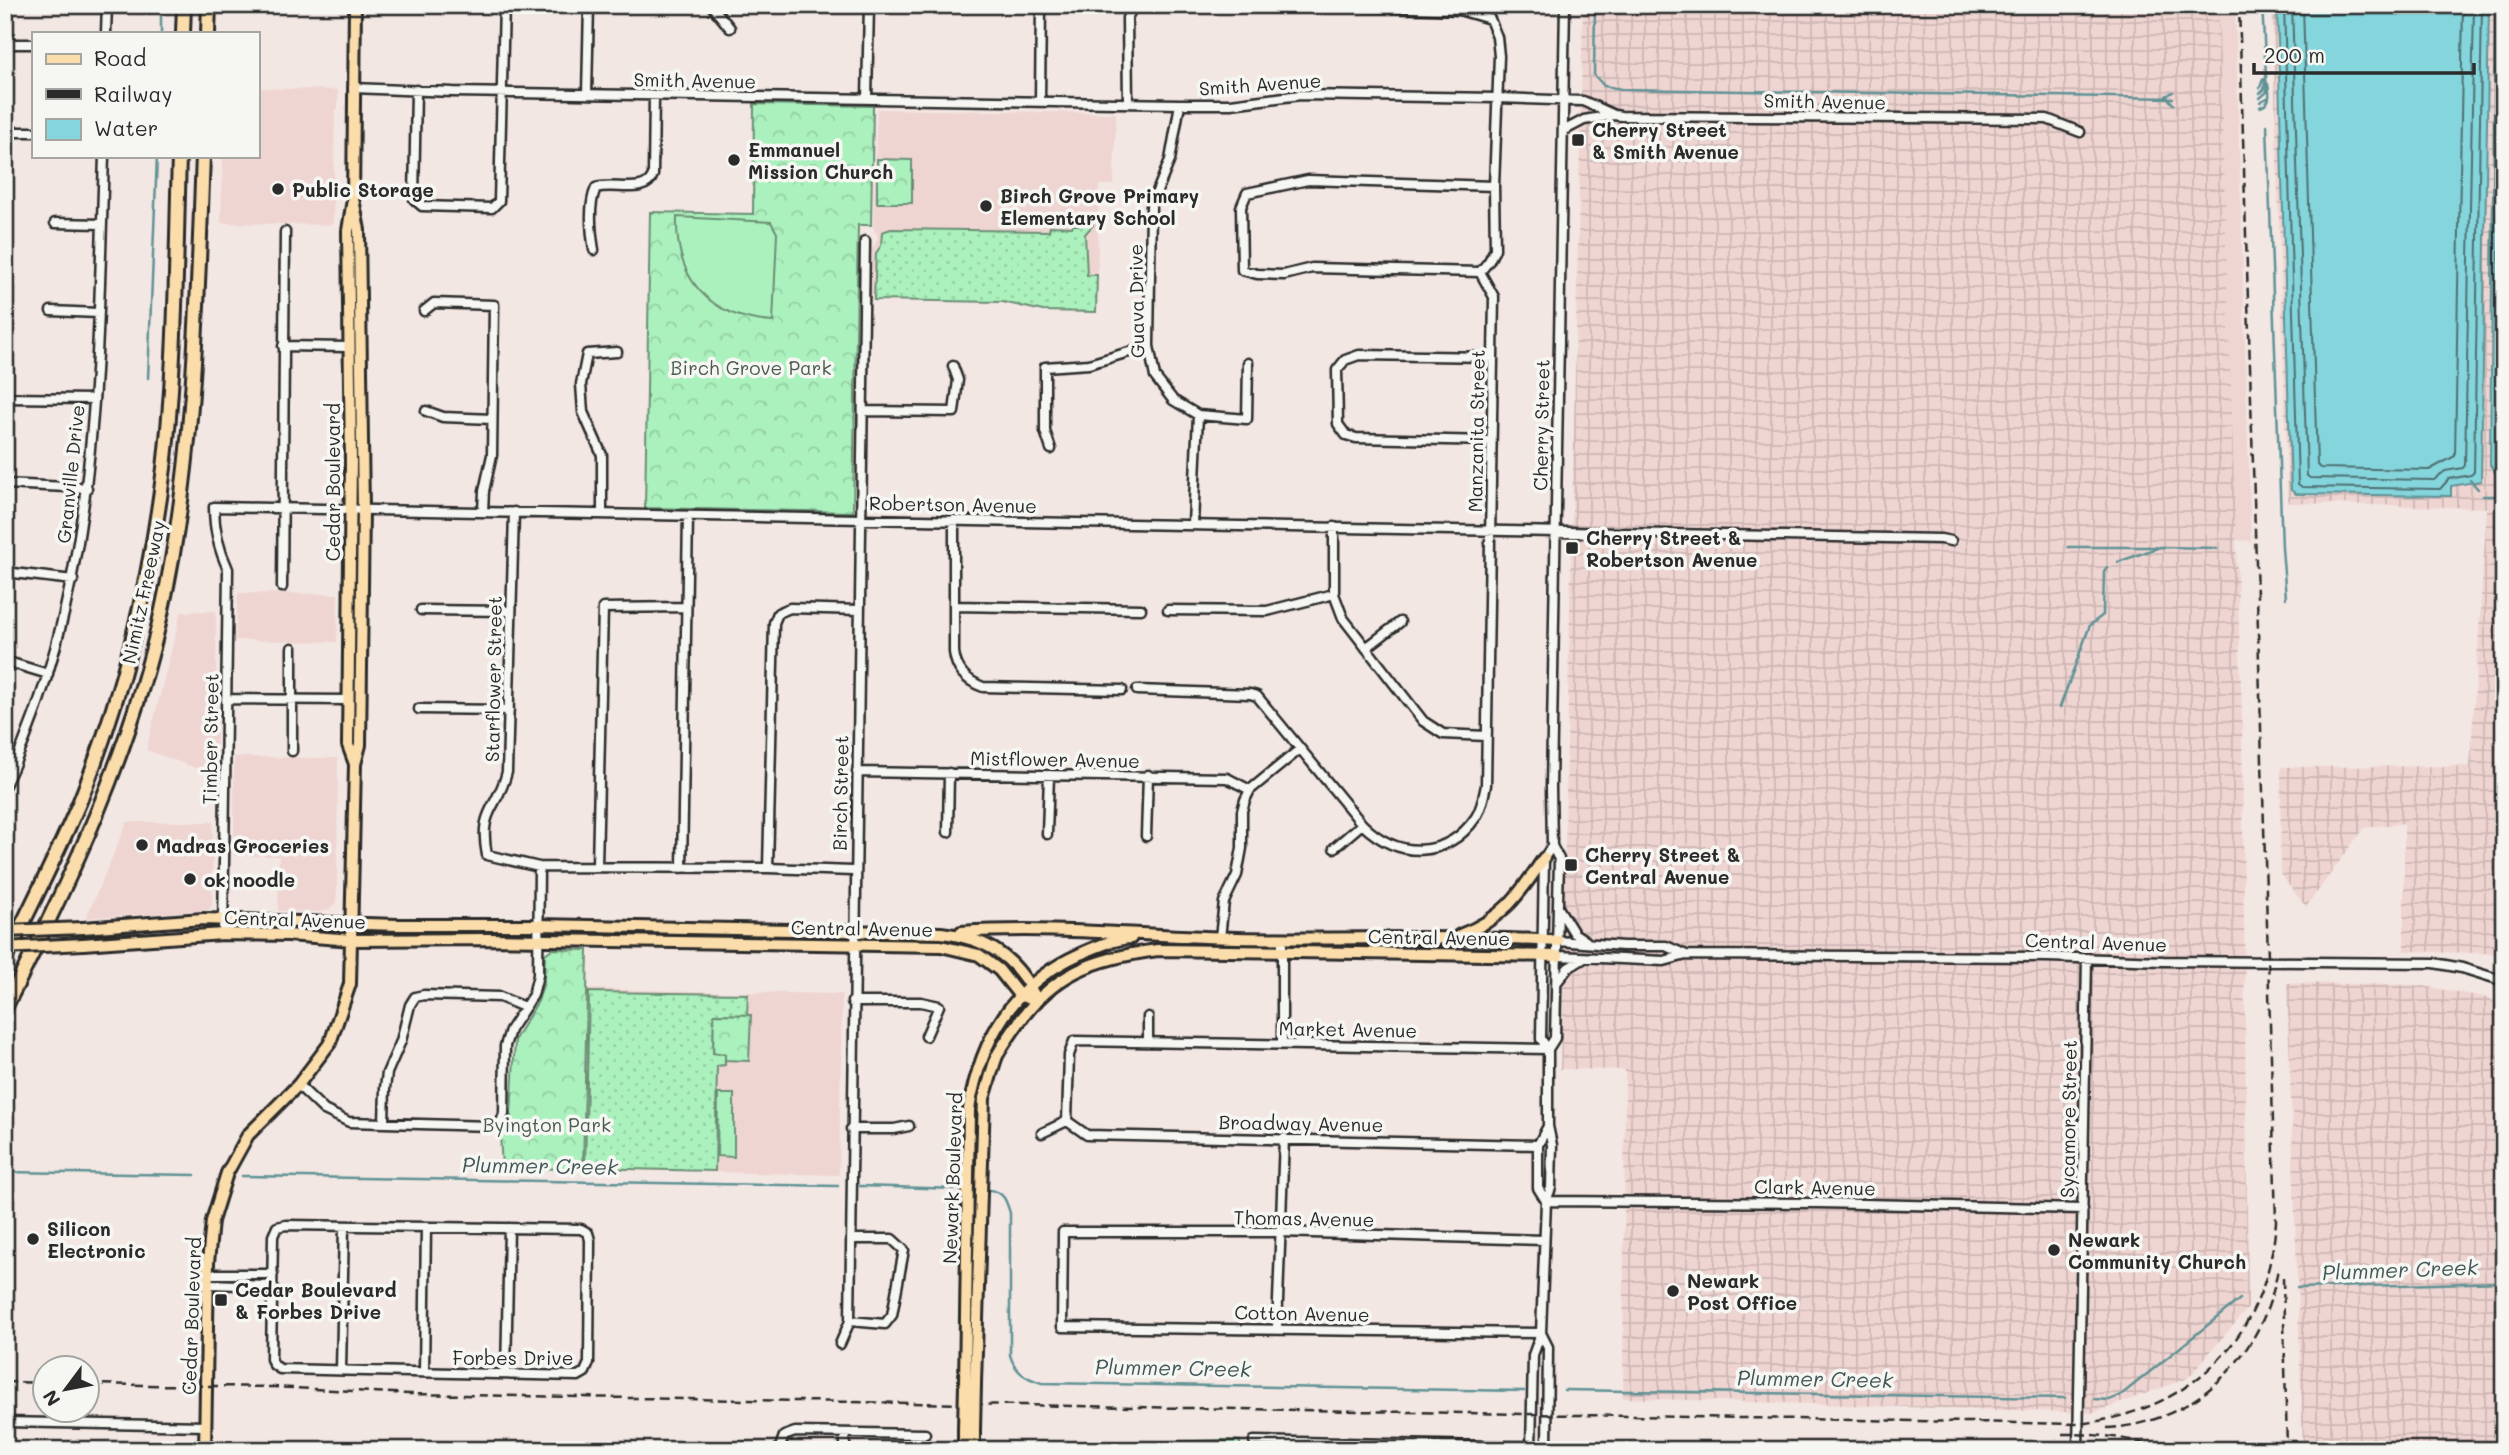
<svg xmlns="http://www.w3.org/2000/svg" width="2509" height="1455" font-family="Mali,sans-serif">
<style>
.built{fill:#efd5d2}
.industrial{fill:url(#industrial-grid)}
.grass{fill:url(#grass-dots);stroke:#6b8e74;stroke-width:2}
.forest{fill:url(#forest-crowns);stroke:#6b8e74;stroke-width:2}
.pitch{fill:#abf1bd;stroke:#6b8e74;stroke-width:2}
.water{fill:#84d6dc;stroke:#609295;stroke-width:2}
.lines{fill:none;stroke-linecap:round;stroke-linejoin:round}
.shore{stroke:#4f6f72;stroke-width:2}
.stream{stroke:#609295;stroke-width:2.5}
.minor-casing{stroke:#2b2b2b;stroke-width:13}
.major-casing{stroke:#2b2b2b;stroke-width:16}
.highway-casing{stroke:#2b2b2b;stroke-width:18}
.minor{stroke:#f6f6f2;stroke-width:8}
.major{stroke:#fbddab;stroke-width:10}
.highway{stroke:#fbddab;stroke-width:12}
.rail{stroke:#2b2b2b;stroke-width:2.5;stroke-dasharray:10 5;stroke-linecap:butt}
.major-bridge-casing{stroke:#2b2b2b;stroke-width:16;stroke-linecap:butt}
.major-bridge{stroke:#fbddab;stroke-width:10}
.poi-dot{fill:#2b2b2b;stroke:#f6f6f2;stroke-width:2.5}
.labels{text-anchor:middle;dominant-baseline:central;stroke-width:7;stroke-linejoin:round;paint-order:stroke}
.street-label{font-size:19px;fill:#2b2b2b;stroke:#f6f6f2}
.poi-label{font-size:19px;font-weight:bold;fill:#2b2b2b;stroke:#f6f6f2;text-anchor:start}
.park-label{font-size:19px;fill:#4b5c50;stroke:#f6f6f2}
.water-label{font-size:21px;font-style:italic;fill:#415657;stroke:#f6f6f2}
</style>
<defs>
<pattern id="industrial-grid" width="8" height="8" patternUnits="userSpaceOnUse" patternTransform="scale(1.75)"><rect width="8" height="8" fill="#efd5d2"/><path d="M0 4h8M4 0v8" fill="none" stroke="#cdb7b4"/></pattern>
<pattern id="grass-dots" width="8" height="8" patternUnits="userSpaceOnUse" patternTransform="scale(1.75)"><rect width="8" height="8" fill="#abf1bd"/><path d="M2 2h.1M6 6h.1" fill="none" stroke="#93cfa3" stroke-width="1.8" stroke-linecap="round"/></pattern>
<pattern id="forest-crowns" width="20" height="18" patternUnits="userSpaceOnUse" patternTransform="scale(1.75)"><rect width="20" height="18" fill="#abf1bd"/><path d="M2 6a3 3 0 1 1 6 0M12 15a3 3 0 1 1 6 0" fill="none" stroke="#93cfa3"/></pattern>
</defs>
<rect width="100%" height="100%" fill="#f3e7e3"/>
<filter id="ink" filterUnits="userSpaceOnUse"><feTurbulence type="fractalNoise" baseFrequency=".0143" numOctaves="2"/><feDisplacementMap in="SourceGraphic" scale="14" xChannelSelector="R" yChannelSelector="G"/><feConvolveMatrix kernelMatrix="1 2 1 2 8 2 1 2 1" color-interpolation-filters="sRGB"/></filter>
<g filter="url(#ink)">
<path class="built" d="M2185 5H2235L2251 541 2234 540Z
M257 88 338 90V110H335L333 225 221 223 223 156H257Z
M877 109 1116 113 1114 185H1099L1097 313 1042 312 1003 303 871 300 872 249 878 238 873 227Z
M238 593 338 594 337 642 235 640Z
M216 611 217 776 146 750 181 612Z
M234 757 338 758 337 890 336 902 330 909 320 912 278 911 279 856H234Z
M127 822H213L212 905 209 910 86 918Z
M587 989 842 994 839 1175 583 1169Z"/>
<path class="industrial" d="M1583 5H2218L2242 715 2248 1308 2188 1378 2093 1413 1623 1398 1625 1070 1560 1069Z
M2272 5H2504V954L2404 951V823L2364 828 2306 907 2280 874 2281 767 2470 766 2487 508 2288 503Z
M2287 983 2418 985 2484 997 2504 1005V1450H2303Z"/>
<path class="grass" d="M1085 221H1092L1093 225 1085 234 1087 275H1097L1096 312 1043 311 1003 302 874 300 876 253 881 246 882 232 891 229 1049 231 1050 226 1072 227 1073 225H1084Z
M589 992 748 994 747 1015 714 1014 713 1053 725 1054V1065L717 1066 715 1171 585 1168Z"/>
<path class="forest" d="M754 104 873 106 871 225H858L853 512 645 508 650 212 753 214Z
M877 159 912 160V203H877Z
M552 949 588 950 583 1169 502 1168 500 1133 506 1130 511 1116 515 1039 538 1001 544 982 545 954Z
M714 1014 751 1015 749 1061 725 1060V1054L713 1053Z
M1225 1440 1240 1441V1450H1138V1443Z"/>
<path class="pitch" d="M677 217 771 222 777 233 773 322C710 318 675 280 677 217Z
M718 1094H734V1157L717 1156Z"/>
<path class="water" d="M2277 5H2489L2481 481 2451 486V496L2296 494 2291 490Z
M2495 5H2504V475H2497L2490 465Z"/>
<g class="lines">
<path class="shore" d="M2284 5 2298 484 2302 487 2440 489 2449 479 2471 475 2474 472 2482 5
M2292 5 2307 476 2310 478 2434 480 2445 471 2463 468 2465 465 2474 5
M2303 5 2317 465 2320 468 2429 470 2455 456 2463 5
M2501 5 2497 463 2499 467 2504 468"/>
<path class="stream" d="M1595 5 1594 75 1604 86 1621 89 2173 98
M161 33V5
M2260 88 2263 79
M2260 93 2264 90 2265 79
M2166 96 2173 104
M2166 96 2173 92
M2260 98 2267 92 2262 5
M2260 102 2269 97
M2260 107C2271 104 2270 94 2268 84
M2267 125 2282 548 2286 598
M148 378 157 156
M2470 480 2478 489
M2483 496H2504
M2068 547H2156
M2118 562 2160 547 2217 548
M2060 707 2090 625 2103 615 2104 571 2107 567
M5 1172 195 1175
M242 1176 838 1186
M860 1186 958 1189
M990 1190C1004 1192 1006 1200 1010 1213V1355C1015 1372 1025 1378 1042 1383L1524 1391
M2297 1288 2504 1282
M1564 1390 2065 1398
M2094 1399 2109 1400 2121 1395 2240 1299"/>
<defs>
<path id="minor" d="M711 5 730 28
M106 33 107 5
M5 44H33
M353 88 453 92 1180 104H1231L1300 95 1498 98 1583 101 1614 115 1621 116 2047 119 2080 132
M416 90 414 199 422 206 492 208 499 201 504 5
M587 94 589 5
M867 99 869 5
M1040 101 1041 5
M1128 103 1127 18 1134 5
M1180 104 1170 160 1151 206 1149 346 1155 377 1173 400 1198 415 1193 524
M1563 131 1584 120 1614 115
M5 132H33
M55 223 102 224
M594 250C591 232 588 205 596 188 613 182 646 196 653 175L654 95
M1480 272 1312 268 1284 275 1257 274 1242 270 1241 207 1247 193 1308 180 1494 186
M51 311 98 313
M424 311 434 303 494 305 492 455 484 491 483 511
M283 346 348 347
M5 398 94 399
M426 411 443 417 492 419
M863 411 954 412 958 380 953 366
M1198 415 1247 419 1248 363
M1491 441 1356 438 1346 435 1338 424 1337 370 1345 360 1359 355 1493 357
M1051 449 1045 431V367L1089 364 1149 346
M5 484 87 488
M514 512 507 772C498 809 478 809 487 855L539 867 768 868 853 871
M602 513V455L583 412 581 384 587 354 617 352
M954 520V652C956 671 967 681 983 687L1122 690
M1334 527V594L1343 618 1423 721 1443 734 1486 736
M5 572 73 580
M282 587 285 232
M954 606 1141 609
M421 610 510 611
M1168 610 1267 611 1334 594
M1366 648 1400 622
M5 661 48 674
M1137 690 1250 694 1257 696 1362 824C1397 859 1447 860 1476 817 1482 808 1484 795 1486 785L1494 297 1480 272 1489 261 1495 249 1494 186 1499 56 1497 37 1490 19 1459 10 1334 5
M226 699 348 700
M419 709 509 710
M292 751V648
M857 772 1227 778 1250 790
M5 785C99 589 97 368 104 156
M948 832 949 773
M1047 834 1049 775
M1146 836 1148 775
M1334 848 1362 824
M597 866 603 608 686 607
M682 868 688 516
M768 868 774 623 778 613 790 608 859 610
M1559 909 1574 933 1586 941
M223 934 228 569C218 548 214 530 214 507L1941 539 1951 541
M1220 937 1224 902 1237 875 1242 848V811L1245 800 1250 790 1300 749
M1558 941 1623 946H1666L1686 955
M1558 956 1664 961 1686 955 2048 957 2163 961 2434 963 2462 968 2504 981
M1557 982 1568 968 1583 959
M852 1002H921L939 1006 926 1036
M1148 1017V1040
M1282 1043V938
M1548 1049 1541 1039 1544 858 1552 846
M298 1085 324 1110 349 1122 491 1126 501 1122 504 1114 505 1046 510 1030 533 995 538 975 539 867
M1067 1121 1069 1055 1074 1041 1548 1049
M1067 1121 1087 1135 1538 1145
M384 1123 385 1088 387 1073 401 1041 410 1005 415 997 424 995 500 997 524 1007
M851 1129H894L909 1126
M1042 1133 1067 1121
M1546 1201 1819 1203 2083 1209
M1546 1201 1538 1188V1145L1548 1126
M286 1225 581 1229 588 1233 590 1240 589 1363 585 1372 578 1376 280 1369 274 1365 271 1359 273 1236 277 1227Z
M208 1274H273
M208 1284 273 1286
M850 1321 885 1324 892 1315 904 1250 892 1239H851
M1277 1328 1284 1138
M1541 1333 1062 1327 1063 1232H1280L1544 1240
M1541 1333 1548 1347 1547 1450
M840 1344 850 1321C853 961 858 601 865 241
M341 1370 344 1226
M424 1372 426 1227
M506 1374 509 1228
M5 1422 206 1426
M1254 1441 1532 1447 1545 1450
M779 1450 784 1436 795 1432 925 1434
M845 1450V1433
M1531 1450 1533 1355 1541 1333 1546 1201 1551 1188 1552 1145 1548 1126V1049L1555 1038 1559 859 1552 846 1551 787 1565 5
M2078 1450 2087 958"/>
<path id="major" d="M355 764 348 745 351 461 348 231 353 199 355 5
M83 928 203 919 398 925H539L941 933C987 938 1018 958 1037 1001
M961 932C1054 926 1146 936 1238 938 1345 940 1452 935 1558 941
M1460 935C1503 919 1519 895 1544 858
M83 944 223 934 288 935 352 940 488 939 941 946 979 955 999 970 1019 995 1037 1001
M975 1383 984 1098C989 1084 992 1069 997 1056 1002 1046 1009 1037 1015 1028 1052 973 1095 958 1158 950L1558 956
M965 1384 969 1109C981 1038 1013 984 1080 954 1096 947 1114 939 1131 938
M205 1450 208 1263 212 1221 227 1173 248 1135 298 1085 330 1043 350 984 355 764 360 745 363 509 359 230 353 199
M964 1450V1429
M974 1450V1430"/>
<path id="highway" d="M183 33 184 5
M208 33 209 5
M5 959C31 907 57 855 80 801 123 695 150 581 164 468 176 365 176 259 179 156
M5 1008C71 879 131 752 162 610 195 461 197 308 203 156"/>
</defs>
<use href="#minor" class="minor-casing"/>
<use href="#major" class="major-casing"/>
<use href="#highway" class="highway-casing"/>
<use href="#minor" class="minor"/>
<use href="#major" class="major"/>
<use href="#highway" class="highway"/>
<path class="rail" d="M2283 1278 2287 1450
M5 1382 46 1383
M88 1384 274 1387 410 1394 2078 1424C2193 1411 2268 1337 2276 1221L2239 5
M2107 1428C2196 1424 2265 1354 2278 1268
M2062 1434C2098 1434 2130 1437 2164 1450"/>
<defs>
<path id="major-bridge" d="M5 931 83 928
M5 948 83 944
M964 1429 965 1384
M974 1430 975 1383"/>
</defs>
<use href="#major-bridge" class="major-bridge-casing"/>
<use href="#major-bridge" class="major-bridge"/>
</g>
</g>
<g class="poi-dot">
<rect x="1571" y="133" width="14" height="14" rx="3.5"/>
<circle cx="734" cy="160" r="7"/>
<circle cx="278" cy="189" r="7"/>
<circle cx="986" cy="206" r="7"/>
<rect x="1565" y="541" width="14" height="14" rx="3.5"/>
<circle cx="142" cy="845" r="7"/>
<rect x="1564" y="858" width="14" height="14" rx="3.5"/>
<circle cx="190" cy="879" r="7"/>
<circle cx="33" cy="1239" r="7"/>
<circle cx="2054" cy="1250" r="7"/>
<circle cx="1673" cy="1291" r="7"/>
<rect x="214" y="1293" width="14" height="14" rx="3.5"/>
</g>
<g class="labels">
<g class="street-label">
<text transform="translate(695 80) rotate(1)">Smith Avenue</text>
<text transform="translate(1260 84) rotate(-4)">Smith Avenue</text>
<text transform="translate(1825 101) rotate(1)">Smith Avenue</text>
<text transform="translate(1136 301) rotate(-91)">Guava Drive</text>
<text transform="translate(1541 425) rotate(-89)">Cherry Street</text>
<text transform="translate(1476 431) rotate(-89)">Manzanita Street</text>
<text transform="translate(70 474) rotate(-84)">Granville Drive</text>
<text transform="translate(332 482) rotate(-90)">Cedar Boulevard</text>
<text transform="translate(953 504) rotate(1)">Robertson Avenue</text>
<text transform="translate(143 592) rotate(-78)">Nimitz Freeway</text>
<text transform="translate(493 679) rotate(-89)">Starflower Street</text>
<text transform="translate(210 739) rotate(-89)">Timber Street</text>
<text transform="translate(1055 759) rotate(1)">Mistflower Avenue</text>
<text transform="translate(840 793) rotate(-89)">Birch Street</text>
<text transform="translate(295 919) rotate(2)">Central Avenue</text>
<text transform="translate(862 928) rotate(1)">Central Avenue</text>
<text transform="translate(1439 937) rotate(1)">Central Avenue</text>
<text transform="translate(2096 942) rotate(2)">Central Avenue</text>
<text transform="translate(1348 1029) rotate(1)">Market Avenue</text>
<text transform="translate(2068 1119) rotate(-89)">Sycamore Street</text>
<text transform="translate(1301 1123) rotate(1)">Broadway Avenue</text>
<text transform="translate(952 1178) rotate(-88)">Newark Boulevard</text>
<text transform="translate(1815 1187) rotate(1)">Clark Avenue</text>
<text transform="translate(1304 1218) rotate(1)">Thomas Avenue</text>
<text transform="translate(1302 1313) rotate(1)">Cotton Avenue</text>
<text transform="translate(191 1316) rotate(-88)">Cedar Boulevard</text>
<text x="513" y="1357">Forbes Drive</text>
</g>
<g class="poi-label">
<text x="1592" y="129">Cherry Street<tspan x="1592" dy="22">&amp; Smith Avenue</tspan></text>
<text x="748" y="149">Emmanuel<tspan x="748" dy="22">Mission Church</tspan></text>
<text x="292" y="189">Public Storage</text>
<text x="1000" y="195">Birch Grove Primary<tspan x="1000" dy="22">Elementary School</tspan></text>
<text x="1586" y="537">Cherry Street &amp;<tspan x="1586" dy="22">Robertson Avenue</tspan></text>
<text x="156" y="845">Madras Groceries</text>
<text x="1585" y="854">Cherry Street &amp;<tspan x="1585" dy="22">Central Avenue</tspan></text>
<text x="204" y="879">ok noodle</text>
<text x="47" y="1228">Silicon<tspan x="47" dy="22">Electronic</tspan></text>
<text x="2068" y="1239">Newark<tspan x="2068" dy="22">Community Church</tspan></text>
<text x="1687" y="1280">Newark<tspan x="1687" dy="22">Post Office</tspan></text>
<text x="235" y="1289">Cedar Boulevard<tspan x="235" dy="22">&amp; Forbes Drive</tspan></text>
</g>
<g class="park-label">
<text x="751" y="367">Birch Grove Park</text>
<text x="547" y="1124">Byington Park</text>
</g>
<g class="water-label">
<text transform="translate(540 1165) rotate(1)">Plummer Creek</text>
<text transform="translate(2400 1269) rotate(-2)">Plummer Creek</text>
<text transform="translate(1173 1367) rotate(1)">Plummer Creek</text>
<text transform="translate(1815 1378) rotate(1)">Plummer Creek</text>
</g>
</g>
<rect width="2509" height="1455" fill="none" stroke="#f6f6f2" stroke-width="28"/>
<rect x="14" y="14" width="2481" height="1427" fill="none" stroke="#2b2b2b" stroke-width="2.5" filter="url(#ink)"/>
<rect x="32" y="32" width="228" height="126" fill="#f6f6f2" stroke="#a5a5a2" stroke-width="2"/>
<rect x="46" y="54" width="35" height="10" fill="#fbddab" stroke="#a5a5a2" stroke-width="2"/>
<text x="94" y="66" font-size="21" fill="#2b2b2b">Road</text>
<rect x="46" y="89" width="35" height="10" fill="#2b2b2b" stroke="#a5a5a2" stroke-width="2"/>
<text x="94" y="102" font-size="21" fill="#2b2b2b">Railway</text>
<rect x="46" y="119" width="35" height="21" fill="#84d6dc" stroke="#a5a5a2" stroke-width="2"/>
<text x="94" y="136" font-size="21" fill="#2b2b2b">Water</text>
<g transform="translate(66 1389) rotate(238)"><circle r="33" fill="#f6f6f2" stroke="#a5a5a2" stroke-width="2"/>
<path d="M0-5L12 26L0 18L-12 26Z" fill="#2b2b2b"/>
<text y="-10" font-size="19" font-weight="bold" text-anchor="middle" fill="#2b2b2b">N</text>
</g>
<path d="M2254 63v10h220v-10" fill="none" stroke="#2b2b2b" stroke-width="3.5"/>
<text x="2264" y="63" font-size="21" fill="#2b2b2b" stroke="#f6f6f2" stroke-width="5" paint-order="stroke">200 m</text>
</svg>
